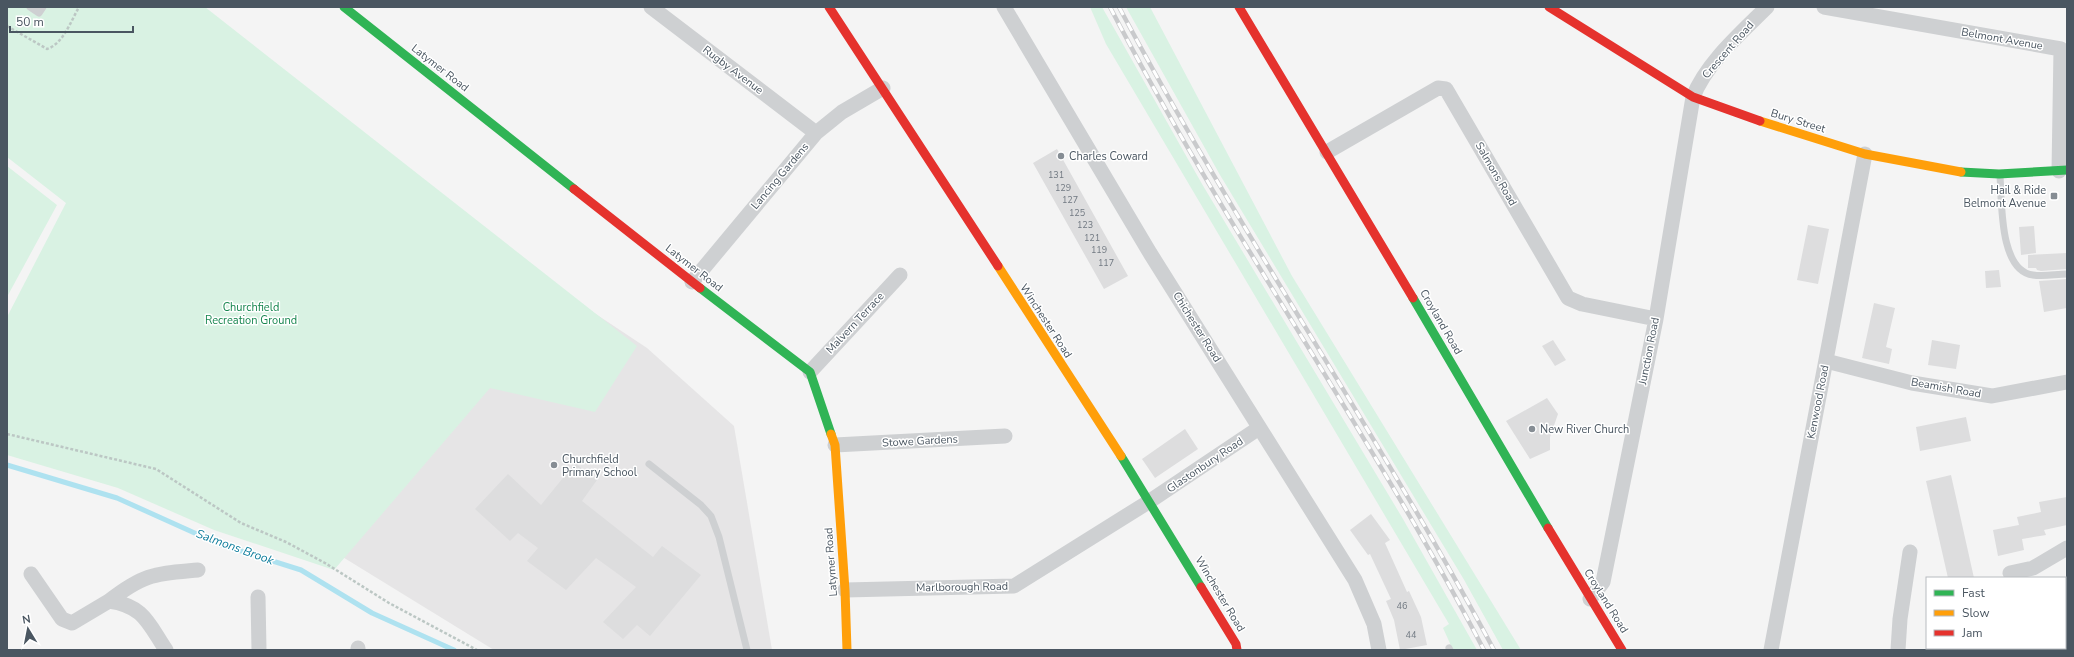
<svg xmlns="http://www.w3.org/2000/svg" width="2074" height="657" font-family="'Nunito Sans',sans-serif">
<style>
.education{fill:#e6e5e6}
.green{fill:#d9f2e3}
.lines{fill:none;stroke-linecap:round;stroke-linejoin:round}
.stream{stroke:#aee2f0;stroke-width:5}
.building{fill:#ddddde}
.path{stroke:#bcc7c4;stroke-width:2.5;stroke-dasharray:3 2;stroke-linecap:butt}
.lane{stroke:#ced0d2;stroke-width:7}
.street{stroke:#ced0d2;stroke-width:15}
.fast{stroke:#30b455;stroke-width:9}
.slow{stroke:#ff9f0a;stroke-width:9}
.jam{stroke:#e5322d;stroke-width:9}
.rail-casing{stroke:#c9cacc;stroke-width:4.5}
.rail{stroke:#fff;stroke-width:3;stroke-dasharray:9;stroke-linecap:butt}
.poi-dot{fill:#868d94;stroke:#fff;stroke-width:1.5}
.labels{text-anchor:middle;dominant-baseline:central;stroke-width:3;stroke-linejoin:round;paint-order:stroke}
.number-label{font-size:9px;fill:#707881}
.street-label{font-size:11px;fill:#4a5661;stroke:#fff}
.poi-label{font-size:11px;fill:#4a5661;stroke:#fff;text-anchor:start}
.park-label{font-size:11px;fill:#17864f;stroke:#fff}
.water-label{font-size:12px;font-style:italic;fill:#0c7c9b;stroke:#fff}
</style>
<rect width="100%" height="100%" fill="#f4f4f4"/>
<path class="education" d="M513 259 647 348 734 426 772 650H494L315 540Z"/>
<path class="green" d="M7 7H205L637 346 595 412 490 388 334 570 214 530 118 488 7 455V317L66 203 7 157Z
M1090 7H1102L1202 184 1403 519 1477 650H1453L1443 628 1449 624 1106 44Z
M1126 7H1150L1292 276 1521 650H1503L1463 578 1220 175Z
M7 166 57 205 7 297Z"/>
<g class="lines">
<path class="stream" d="M7 465 117 498 219 544 301 570 372 613 454 650"/>
</g>
<path class="building" d="M1057 149 1128 276 1104 289 1033 163Z
M1808 225 1829 229 1818 284 1797 280Z
M2034 226 2036 253 2021 255 2019 227Z
M2067 253V269L2041 271 2037 270 2036 268H2028V255Z
M1999 270 2001 287 1986 288 1985 271Z
M2067 279V308L2044 312 2039 281Z
M1874 303 1895 308 1886 347 1892 349 1889 364 1862 358Z
M1553 340 1566 360 1555 366 1542 346Z
M1932 340 1960 345 1956 369 1928 365Z
M1547 398 1558 414 1550 437V450L1530 459 1506 421Z
M1966 417 1971 441 1920 451 1916 427Z
M1185 429 1198 449 1155 478 1142 459Z
M575 463 597 480 582 501 653 557 662 546 701 575 650 636 637 625 623 639 603 622 636 587 596 558 566 590 527 561 538 548 518 533 510 541 475 509 508 474 541 505Z
M1951 475 1974 578H1948L1926 481Z
M2067 497V525L2044 530 2046 535 2022 539 2024 550 1998 556 1993 530 2019 525 2017 517 2041 512 2039 502Z
M1371 514 1390 540 1385 543 1407 592 1409 591 1421 617 1427 645 1400 650 1394 620 1386 601 1391 599 1370 554 1368 555 1350 530Z"/>
<g class="lines">
<path class="path" d="M7 26 47 49C63 44 71 21 79 7
M7 434 156 469 241 523 286 542 325 563 389 603 477 650"/>
<path class="lane" d="M30 7 39 13 43 7
M2000 176C2002 201 1999 271 2033 275 2044 277 2056 274 2067 274
M649 464 701 505 711 516 719 537 747 650
M1449 648 1450 650"/>
<path class="street" d="M651 7 816 133
M1004 7 1150 253 1355 580 1374 624 1379 650
M1824 7 2061 49 2059 171
M1327 152 1438 88 1446 89 1568 298 1582 304 1656 319
M692 282 816 133 842 112 883 88
M1826 361 1912 383 1992 396 2067 382
M810 372 900 275
M835 445 1005 436
M2010 573 2033 568 2067 548
M31 574 62 619 72 623 109 601C144 606 148 623 166 650
M845 590 1014 586 1150 501 1259 428
M258 597 259 650
M1590 599 1603 582 1656 319 1693 97C1706 63 1742 32 1767 7
M109 601C145 573 155 574 198 570
M358 650V648
M1771 650 1865 154
M1898 650 1900 619 1910 552"/>
<path class="fast" d="M344 7 574 189
M1961 172 1999 174 2067 170
M700 288 810 372 831 434
M1413 298 1548 528
M1121 456 1201 587"/>
<path class="slow" d="M1760 121 1865 154 1961 172
M998 266 1121 456
M831 434 835 445 845 590 847 650"/>
<path class="jam" d="M829 7 998 266
M1239 7 1413 298
M1549 7 1693 97 1760 121
M574 189 700 288
M1548 528 1622 650
M1201 587 1236 644 1237 650"/>
<defs>
<path id="rail" d="M1110 7C1224 227 1369 430 1484 650
M1119 7C1235 226 1377 431 1494 650"/>
</defs>
<use href="#rail" class="rail-casing"/>
<use href="#rail" class="rail"/>
</g>
<g class="poi-dot">
<circle cx="1061" cy="156" r="4"/>
<rect x="2050" y="192" width="8" height="8" rx="2"/>
<circle cx="1532" cy="429" r="4"/>
<circle cx="554" cy="465" r="4"/>
</g>
<g class="labels">
<g class="number-label">
<text x="1056" y="175">131</text>
<text x="1063" y="188">129</text>
<text x="1070" y="200">127</text>
<text x="1077" y="213">125</text>
<text x="1085" y="225">123</text>
<text x="1092" y="238">121</text>
<text x="1099" y="250">119</text>
<text x="1106" y="263">117</text>
<text x="1402" y="606">46</text>
<text x="1411" y="635">44</text>
</g>
<g class="street-label">
<text transform="translate(2002 39) rotate(10)">Belmont Avenue</text>
<text transform="translate(1728 50) rotate(-49)">Crescent Road</text>
<text transform="translate(440 68) rotate(38)">Latymer Road</text>
<text transform="translate(733 70) rotate(37)">Rugby Avenue</text>
<text transform="translate(1798 121) rotate(17)">Bury Street</text>
<text transform="translate(1496 174) rotate(60)">Salmons Road</text>
<text transform="translate(780 176) rotate(-50)">Lancing Gardens</text>
<text transform="translate(694 268) rotate(38)">Latymer Road</text>
<text transform="translate(1046 321) rotate(57)">Winchester Road</text>
<text transform="translate(1441 322) rotate(60)">Croyland Road</text>
<text transform="translate(855 323) rotate(-47)">Malvern Terrace</text>
<text transform="translate(1197 327) rotate(58)">Chichester Road</text>
<text transform="translate(1649 351) rotate(-79)">Junction Road</text>
<text transform="translate(1946 388) rotate(10)">Beamish Road</text>
<text transform="translate(1818 402) rotate(-79)">Kenwood Road</text>
<text transform="translate(920 441) rotate(-3)">Stowe Gardens</text>
<text transform="translate(1205 465) rotate(-34)">Glastonbury Road</text>
<text transform="translate(831 562) rotate(-94)">Latymer Road</text>
<text transform="translate(962 587) rotate(-1)">Marlborough Road</text>
<text transform="translate(1220 594) rotate(59)">Winchester Road</text>
<text transform="translate(1606 601) rotate(58)">Croyland Road</text>
</g>
<g class="poi-label">
<text x="1069" y="156">Charles Coward</text>
<text x="2046" y="190" text-anchor="end">Hail &amp; Ride<tspan x="2046" dy="13">Belmont Avenue</tspan></text>
<text x="1540" y="429">New River Church</text>
<text x="562" y="459">Churchfield<tspan x="562" dy="13">Primary School</tspan></text>
</g>
<g class="park-label">
<text x="251" y="307">Churchfield<tspan x="251" dy="13">Recreation Ground</tspan></text>
</g>
<g class="water-label">
<text transform="translate(235 547) rotate(20)">Salmons Brook</text>
</g>
</g>
<rect width="2074" height="657" fill="none" stroke="#4a5661" stroke-width="16"/>
<rect x="1926" y="577" width="140" height="72" fill="#ffffff" stroke="#b7bbc0"/>
<rect x="1934" y="590" width="20" height="6" fill="#30b455" stroke="#b7bbc0"/>
<text x="1962" y="597" font-size="12" fill="#4a5661">Fast</text>
<rect x="1934" y="610" width="20" height="6" fill="#ff9f0a" stroke="#b7bbc0"/>
<text x="1962" y="617" font-size="12" fill="#4a5661">Slow</text>
<rect x="1934" y="630" width="20" height="6" fill="#e5322d" stroke="#b7bbc0"/>
<text x="1962" y="637" font-size="12" fill="#4a5661">Jam</text>
<g transform="translate(28 629) rotate(350)" stroke="#ffffff" stroke-width="3" paint-order="stroke">
<path d="M0-3L7 15L0 10L-7 15Z" fill="#4a5661"/>
<text y="-6" font-size="11" font-weight="bold" text-anchor="middle" fill="#4a5661">N</text>
</g>
<path d="M10 26v6h123v-6" fill="none" stroke="#4a5661" stroke-width="2"/>
<text x="16" y="26" font-size="12" fill="#4a5661" stroke="#ffffff" stroke-width="3" paint-order="stroke">50 m</text>
</svg>
